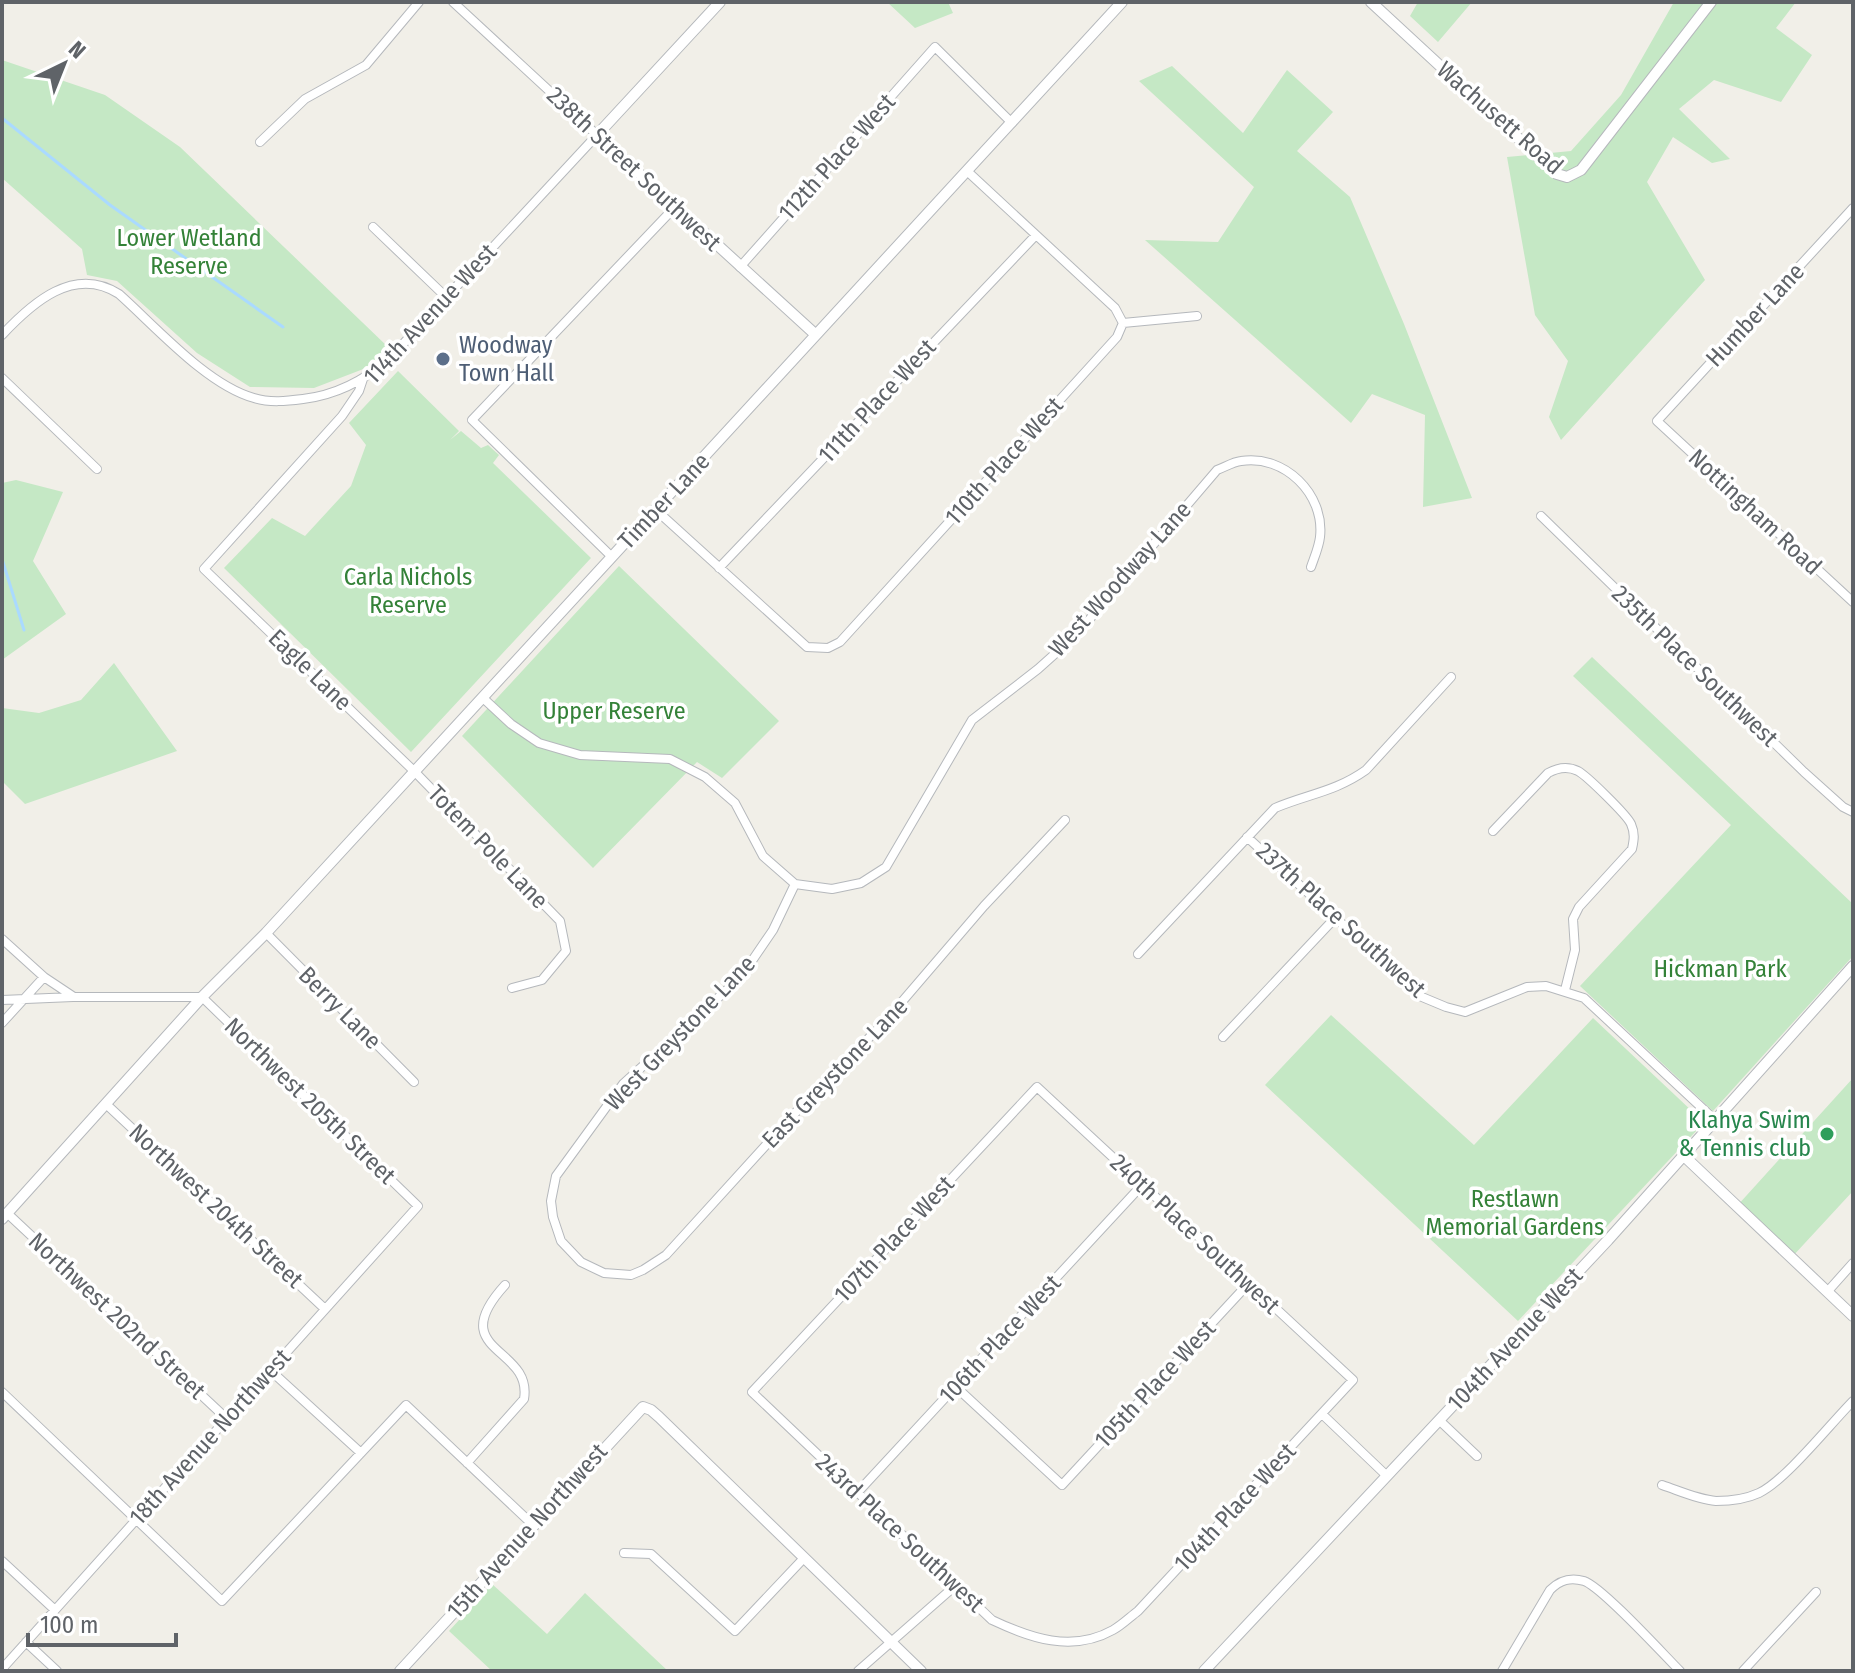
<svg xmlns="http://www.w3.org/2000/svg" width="1855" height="1673" font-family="'Fira Sans Condensed',sans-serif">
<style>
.green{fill:#c5e8c5}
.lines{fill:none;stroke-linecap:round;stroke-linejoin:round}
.stream{stroke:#aadaff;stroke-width:3}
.minor-casing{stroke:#b5b8bc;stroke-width:10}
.tertiary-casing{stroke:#b5b8bc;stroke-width:12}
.minor{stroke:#fff;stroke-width:8}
.tertiary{stroke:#fff;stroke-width:10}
.service-dot{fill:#5c6f8a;stroke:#fff;stroke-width:3}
.leisure-dot{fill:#2e9e5b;stroke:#fff;stroke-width:3}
.labels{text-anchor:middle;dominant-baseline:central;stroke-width:7;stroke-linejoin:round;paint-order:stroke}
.street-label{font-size:24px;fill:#5f6368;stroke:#fff}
.park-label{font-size:24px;fill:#348238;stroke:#fff}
.service-label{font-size:24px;fill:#4e5e75;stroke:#fff;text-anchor:start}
.leisure-label{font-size:24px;fill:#27864d;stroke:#fff;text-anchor:end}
</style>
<rect width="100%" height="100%" fill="#f1efe8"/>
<path class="green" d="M887 2H948L953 13 915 28Z
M1418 2H1472L1438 42 1410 16Z
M1674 2H1796L1776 28 1812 55 1781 102 1714 80 1679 109 1730 159 1712 163 1673 137 1647 182 1705 280 1561 440 1549 417 1568 361 1535 315 1507 157 1571 151 1621 95Z
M2 60 105 95 180 147 388 347 366 368 314 388 250 387 197 353 117 281 87 275 82 249 2 178Z
M1172 66 1243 133 1287 70 1333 112 1297 151 1350 197 1404 324 1472 498 1423 507 1425 415 1372 394 1351 423 1145 240 1218 242 1254 187 1139 81Z
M398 371 459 431 450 440 461 431 481 448 488 445 499 455 493 463 591 558 411 752 224 568 272 518 305 536 351 486 366 445 349 423Z
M16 480 63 492 33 561 66 614 2 660V483Z
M619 566 779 721 722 778 697 762 593 868 462 736Z
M1592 657 1853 904V956L1713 1111 1580 986 1731 825 1573 676Z
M114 663 177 751 25 804 2 781V708L39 713 81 700Z
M1331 1015 1474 1145 1593 1018 1693 1112 1698 1121V1129L1518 1321 1265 1085Z
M1853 1078V1191L1792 1257 1737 1206Z
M492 1584 547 1634 585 1593 668 1671H492L449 1631Z"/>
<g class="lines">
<path class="stream" d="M2 118 110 205 283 327
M2 559 24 630"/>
<defs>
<path id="minor" d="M260 142 305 99 366 65 419 2
M967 171 1115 308 1123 323
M1853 208 1657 421 1853 602
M373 227 446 297
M740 267 935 47 1012 123
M2 335C32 303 74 265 119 294 156 327 207 385 254 398 270 403 287 401 303 399 337 395 365 380 390 358L597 135 453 2
M2 378 97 469
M363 379 359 391 342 416 204 569 415 772 560 921 566 951 542 980 512 988
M656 510 807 647 828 648 840 642 1117 337 1123 323 1197 316
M1541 516 1804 772 1843 807 1853 812
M612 557 472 420 675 207
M719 568 1036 235
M483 698 511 724 539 743 580 755 670 759 705 777 735 803 763 856 795 884
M1493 831 1548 773C1557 768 1568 766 1578 771 1587 776 1627 815 1631 824 1635 833 1634 840 1632 849L1579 907 1573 919 1575 950 1565 990
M1247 837 1422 997 1446 1007 1465 1012 1527 987 1546 986 1584 998 1715 1120
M795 884 773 930 741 977 623 1084 556 1176 551 1201 553 1217 561 1241 581 1262 604 1273 631 1275 643 1270 666 1255 817 1089 882 1025 984 906 1065 820
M795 884 832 889 861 883 886 867 972 720 1038 669 1076 635 1217 470C1225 467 1233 462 1241 461 1284 454 1325 494 1320 537 1319 547 1314 558 1311 567
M266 933 414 1082
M2 939 44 977 74 997H202L418 1206 2 1669
M1138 954 1275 808C1308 794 1335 792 1366 770L1451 677
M2 1000 73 997
M2 1023 44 977
M1223 1037 1335 918
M1037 1087 1353 1380 1138 1611C1130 1617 1122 1625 1113 1630 1072 1653 1030 1638 992 1620L752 1392Z
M106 1104 325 1309
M7 1213 227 1419
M1828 1291 1853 1263
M270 1370 361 1453
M956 1387 1062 1485 1248 1284
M2 1392 222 1601 406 1405 533 1525
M1322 1414 1387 1476
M1439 1420 1477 1456
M467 1463 524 1399C533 1346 443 1353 505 1285
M1662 1485C1680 1491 1697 1499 1716 1501 1730 1501 1746 1499 1759 1493 1785 1481 1831 1423 1853 1401
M857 1493 1142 1185
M624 1553 651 1554 735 1631 804 1558
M2 1561 55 1610
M26 1642 57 1671
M858 1671 956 1585
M1502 1671 1550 1590C1560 1580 1570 1577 1584 1581 1602 1587 1663 1654 1680 1671
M1743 1671 1816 1592"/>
<path id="tertiary" d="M720 2 597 135 816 335
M1371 2 1557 174 1567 177 1581 170 1711 2
M1684 1156 1853 1316
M2 1219 202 997 266 933 1122 2
M400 1671 643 1407 651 1410 659 1417 921 1671
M1204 1671 1608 1240 1853 966"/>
</defs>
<use href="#minor" class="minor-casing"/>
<use href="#tertiary" class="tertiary-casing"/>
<use href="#minor" class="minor"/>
<use href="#tertiary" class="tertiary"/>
</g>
<circle class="service-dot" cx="443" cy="359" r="8"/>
<circle class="leisure-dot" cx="1827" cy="1134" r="8"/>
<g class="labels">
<g class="street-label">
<text transform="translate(1500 118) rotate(41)">Wachusett Road</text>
<text transform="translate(837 157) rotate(-48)">112th Place West</text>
<text transform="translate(634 169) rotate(43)">238th Street Southwest</text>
<text transform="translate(430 314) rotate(-47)">114th Avenue West</text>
<text transform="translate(1755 315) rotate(-47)">Humber Lane</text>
<text transform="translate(877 401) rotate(-47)">111th Place West</text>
<text transform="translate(1004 461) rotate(-48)">110th Place West</text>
<text transform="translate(664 501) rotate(-47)">Timber Lane</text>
<text transform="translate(1755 512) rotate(43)">Nottingham Road</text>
<text transform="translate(1120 579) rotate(-48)">West Woodway Lane</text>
<text transform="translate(1695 666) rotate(44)">235th Place Southwest</text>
<text transform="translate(310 670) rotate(44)">Eagle Lane</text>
<text transform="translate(488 847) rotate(46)">Totem Pole Lane</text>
<text transform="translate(1341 920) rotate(42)">237th Place Southwest</text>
<text transform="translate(340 1008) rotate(45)">Berry Lane</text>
<text transform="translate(680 1033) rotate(-46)">West Greystone Lane</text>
<text transform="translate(835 1073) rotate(-46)">East Greystone Lane</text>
<text transform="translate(310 1101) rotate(44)">Northwest 205th Street</text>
<text transform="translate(216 1206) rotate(43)">Northwest 204th Street</text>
<text transform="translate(1195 1234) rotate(43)">240th Place Southwest</text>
<text transform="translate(894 1239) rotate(-47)">107th Place West</text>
<text transform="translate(117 1316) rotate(43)">Northwest 202nd Street</text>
<text transform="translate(1000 1339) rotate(-47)">106th Place West</text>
<text transform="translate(1515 1339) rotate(-47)">104th Avenue West</text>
<text transform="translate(1155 1384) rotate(-47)">105th Place West</text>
<text transform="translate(210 1437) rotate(-48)">18th Avenue Northwest</text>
<text transform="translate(1235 1507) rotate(-47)">104th Place West</text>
<text transform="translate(527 1531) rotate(-48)">15th Avenue Northwest</text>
<text transform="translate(900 1533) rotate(43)">243rd Place Southwest</text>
</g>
<g class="park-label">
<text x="189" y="238">Lower Wetland<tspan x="189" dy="28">Reserve</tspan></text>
<text x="408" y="577">Carla Nichols<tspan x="408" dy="28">Reserve</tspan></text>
<text x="614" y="711">Upper Reserve</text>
<text x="1720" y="969">Hickman Park</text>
<text x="1515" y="1199">Restlawn<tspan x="1515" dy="28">Memorial Gardens</tspan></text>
</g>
<g class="service-label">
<text x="459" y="345">Woodway<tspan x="459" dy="28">Town Hall</tspan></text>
</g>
<g class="leisure-label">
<text x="1811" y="1120">Klahya Swim<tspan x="1811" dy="28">&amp; Tennis club</tspan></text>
</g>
</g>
<rect width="1855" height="1673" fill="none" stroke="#5f6368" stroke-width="8"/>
<g transform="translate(64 64) rotate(43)" stroke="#ffffff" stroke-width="6" paint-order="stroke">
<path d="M0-6L14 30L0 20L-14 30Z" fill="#5f6368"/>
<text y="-12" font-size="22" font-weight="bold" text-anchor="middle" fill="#5f6368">N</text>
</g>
<path d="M28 1633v12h148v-12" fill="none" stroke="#5f6368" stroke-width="4"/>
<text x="40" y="1633" font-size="24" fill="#5f6368" stroke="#ffffff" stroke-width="6" paint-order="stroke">100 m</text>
</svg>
